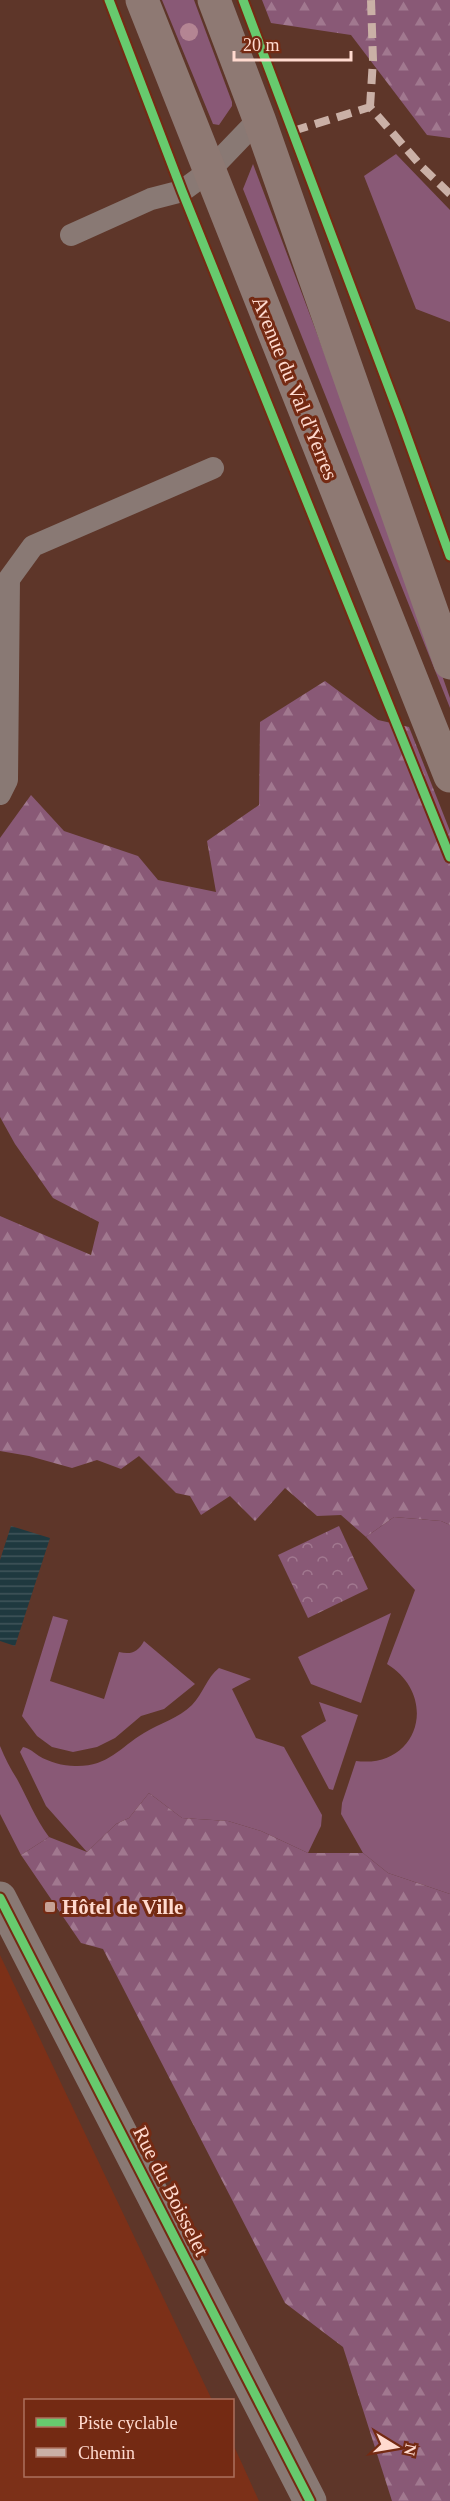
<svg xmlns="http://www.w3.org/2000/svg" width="450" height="2501" font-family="'Times New Roman',serif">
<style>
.built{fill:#7c3018}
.green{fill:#895976}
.forest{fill:url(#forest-firs)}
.park{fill:url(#park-crowns)}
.water{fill:url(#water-rules)}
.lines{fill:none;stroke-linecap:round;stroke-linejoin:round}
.service{stroke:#897974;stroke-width:22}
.minor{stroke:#897974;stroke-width:33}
.secondary{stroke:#8e7973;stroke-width:33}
.quiet{stroke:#cab0a6;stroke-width:8;stroke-dasharray:15 8;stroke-linecap:butt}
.cycleway-casing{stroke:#742a13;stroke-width:13}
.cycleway{stroke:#67ca6e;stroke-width:9}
.tree{fill:#b48593}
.poi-dot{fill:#c7a195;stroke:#742a13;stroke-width:2}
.labels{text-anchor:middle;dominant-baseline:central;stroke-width:6;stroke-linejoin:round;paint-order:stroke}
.street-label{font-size:21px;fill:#ffdacf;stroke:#742a13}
.poi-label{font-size:21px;font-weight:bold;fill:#ffdacf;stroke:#742a13;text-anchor:start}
</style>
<defs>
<pattern id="forest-firs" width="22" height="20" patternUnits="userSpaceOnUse" patternTransform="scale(1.5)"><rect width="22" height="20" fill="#895976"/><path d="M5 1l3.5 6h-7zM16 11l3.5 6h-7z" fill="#a1788f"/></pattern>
<pattern id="park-crowns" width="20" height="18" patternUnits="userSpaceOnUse" patternTransform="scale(1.5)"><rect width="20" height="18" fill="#895976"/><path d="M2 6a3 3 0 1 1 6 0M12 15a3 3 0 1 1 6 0" fill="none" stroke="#a1788f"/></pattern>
<pattern id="water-rules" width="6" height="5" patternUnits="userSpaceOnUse" patternTransform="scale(1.5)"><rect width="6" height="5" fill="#1f393f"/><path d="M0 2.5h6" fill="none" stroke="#41555a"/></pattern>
</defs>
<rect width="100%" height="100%" fill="#5e3629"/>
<path class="built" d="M0 1955 212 2400H26V2476H232L233 2444 259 2501H0Z"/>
<path class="green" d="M162 0H194L232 102V106L219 125 213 124Z
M396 154 450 210V322L416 309 364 176Z
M253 164 390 527 450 698V708L243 189Z
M394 1517 441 1521 450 1525V1894L388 1873 363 1853 341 1814 342 1803 356 1761C418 1769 440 1697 387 1664L415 1590 366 1537Z
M391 1613 361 1703 311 1684 298 1657Z
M53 1616 68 1620 50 1681 104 1699 119 1652C131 1655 138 1652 144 1641L195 1684 164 1709 141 1716 115 1738 97 1747 73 1752 52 1747 37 1736 22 1716Z
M219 1668 251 1679 232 1689 256 1738 284 1747 322 1815 321 1826 308 1853 261 1831 228 1821 182 1818 149 1793 129 1818 116 1824 87 1852 46 1806 20 1752 23 1747C31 1749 33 1752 39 1756 49 1762 63 1766 75 1766 108 1767 119 1748 144 1733 160 1723 179 1718 192 1705 203 1694 207 1677 219 1668Z
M319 1702 358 1715 333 1790 329 1789 301 1736 326 1721Z
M0 1746C5 1758 10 1768 17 1779 29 1801 34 1816 49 1837L21 1855 0 1814Z"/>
<path class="forest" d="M262 0H450V138L427 135 351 35 271 23Z
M325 681 378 720 409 727 450 831V1525L441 1521 394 1517 366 1537 341 1515 317 1516 285 1488 255 1521 230 1496 201 1515 190 1496 176 1493 139 1456 121 1469 97 1460 72 1468 29 1456 0 1451V1216L91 1255 99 1222 53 1198 15 1144 0 1117V838L31 795 64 831 138 856 158 880 216 892 207 841 259 805 260 722Z
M149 1793 182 1818 228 1821 261 1831 308 1853H363L388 1873 450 1894V2501H392L343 2347 285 2303 103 1949 81 1943 21 1855 49 1837 87 1852 116 1824 129 1818Z"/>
<path class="park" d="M339 1526 368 1589 308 1618 278 1555Z"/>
<path class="water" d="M11 1526 50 1538 15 1646 0 1641V1560Z"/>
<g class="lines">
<path class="service" d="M71 235 151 199 182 191 208 172 259 119
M0 794 7 780 9 579 33 546 213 468"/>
<path class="minor" d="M0 1898 310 2501"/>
<path class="secondary" d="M142 0 450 776
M214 0 259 119 450 663"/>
<path class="quiet" d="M370 107 373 60 371 0
M293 131 370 107 422 167 450 194"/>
<defs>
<path id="cycleway" d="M109 0 182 191 450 857
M243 0 400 417 450 556
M0 1898 310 2501"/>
</defs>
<use href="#cycleway" class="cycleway-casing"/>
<use href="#cycleway" class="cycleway"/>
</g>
<circle class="tree" cx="189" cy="32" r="9"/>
<rect class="poi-dot" x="44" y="1901" width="12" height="12" rx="3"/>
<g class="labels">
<g class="street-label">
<text transform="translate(295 388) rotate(68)">Avenue du Val d'Yerres</text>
<text transform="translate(171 2191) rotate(63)">Rue du Boisselet</text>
</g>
<g class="poi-label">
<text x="62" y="1907">Hôtel de Ville</text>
</g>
</g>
<rect x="24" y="2399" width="210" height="78" fill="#742a13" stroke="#ac705e" stroke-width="1.5"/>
<rect x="36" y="2418" width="30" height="9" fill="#67ca6e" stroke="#ac705e" stroke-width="1.5"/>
<text x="78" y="2429" font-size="18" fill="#ffdacf">Piste cyclable</text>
<rect x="36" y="2448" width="30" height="9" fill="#cab0a6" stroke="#ac705e" stroke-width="1.5"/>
<text x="78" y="2459" font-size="18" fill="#ffdacf">Chemin</text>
<g transform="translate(396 2447) rotate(101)" stroke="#742a13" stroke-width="4.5" paint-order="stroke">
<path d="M0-4.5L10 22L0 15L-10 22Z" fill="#ffdacf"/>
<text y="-9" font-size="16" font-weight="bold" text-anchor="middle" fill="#ffdacf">N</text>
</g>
<path d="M234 51v9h117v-9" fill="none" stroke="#ffdacf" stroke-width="3"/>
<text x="243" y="51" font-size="18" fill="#ffdacf" stroke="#742a13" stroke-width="4.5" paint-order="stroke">20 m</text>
</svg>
